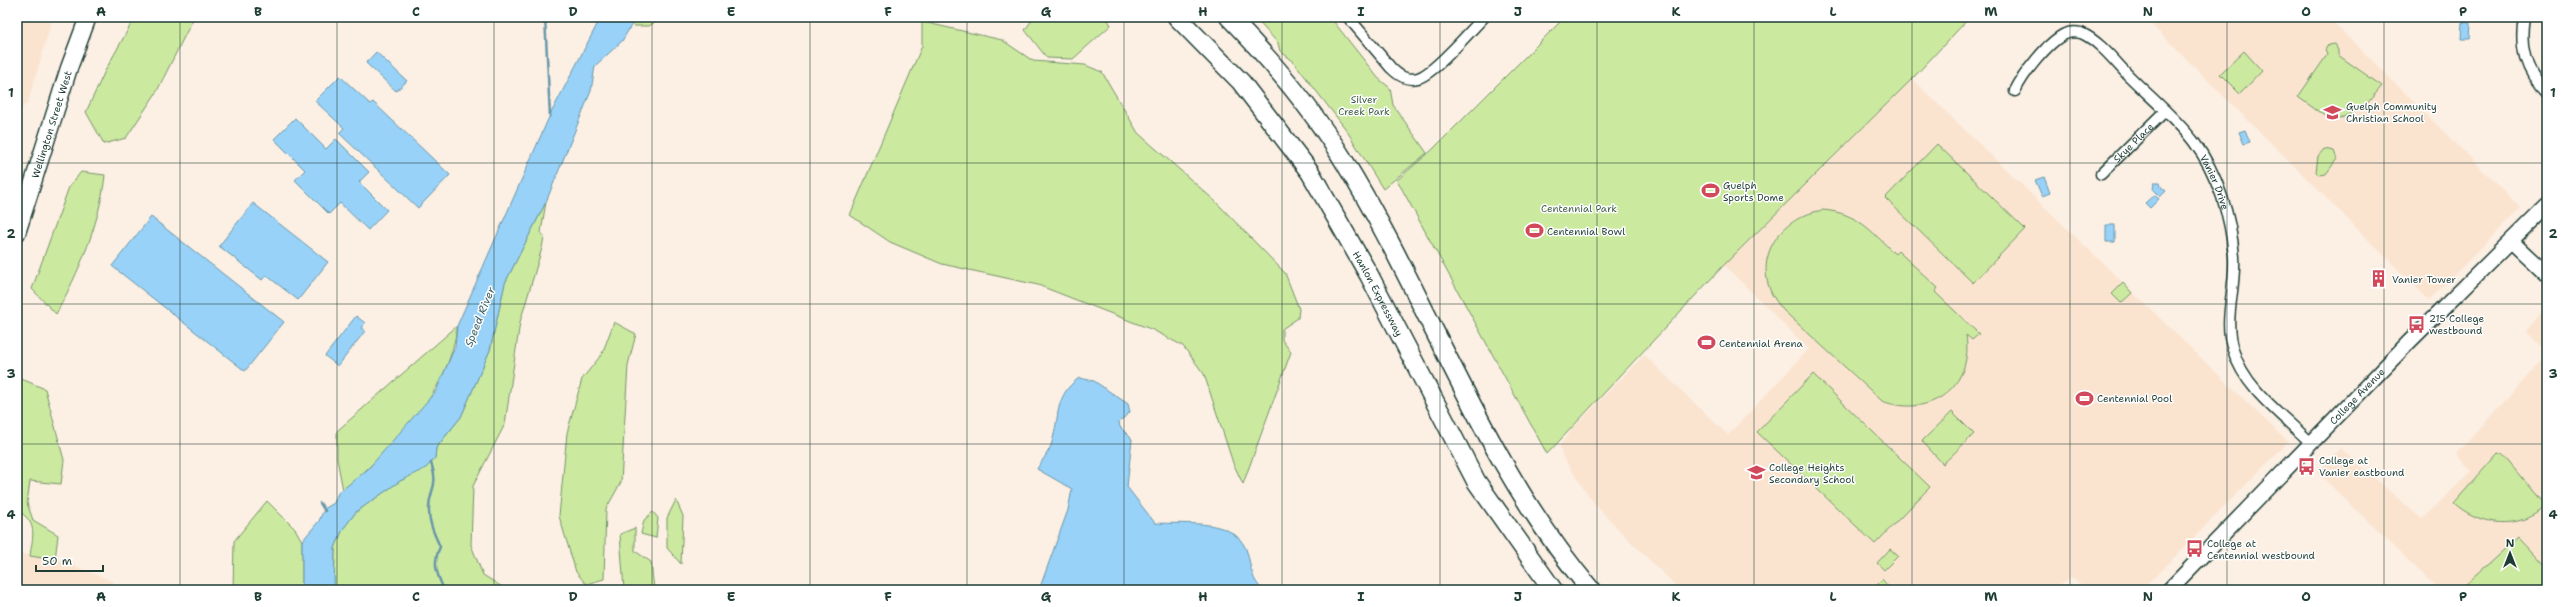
<svg xmlns="http://www.w3.org/2000/svg" width="2564" height="607" font-family="'Shantell Sans',sans-serif">
<style>
.built{fill:#fae4d0}
.green{fill:#cce9a0;stroke:#76936a}
.water{fill:#98d2f8;stroke:#6896aa}
.lines{fill:none;stroke-linecap:round;stroke-linejoin:round}
.stream{stroke:#6896aa;stroke-width:2.5}
.street-casing{stroke:#1f3d34;stroke-width:13}
.secondary-casing{stroke:#1f3d34;stroke-width:17}
.primary-casing{stroke:#1f3d34;stroke-width:19}
.highway-casing{stroke:#1f3d34;stroke-width:21}
.street{stroke:#fff;stroke-width:10}
.secondary{stroke:#fff;stroke-width:14}
.primary{stroke:#fff;stroke-width:16}
.highway{stroke:#fff;stroke-width:18}
.grid{fill:none;stroke:#1f3d34;stroke-width:1;stroke-opacity:0.55}
.labels{text-anchor:middle;dominant-baseline:central;stroke-width:3;stroke-linejoin:round;paint-order:stroke}
.park-label{font-size:10px;fill:#425f4a;stroke:#fff}
.poi-label{font-size:10px;fill:#1f3d34;stroke:#fff;text-anchor:start}
.street-label{font-size:10px;fill:#1f3d34;stroke:#fff}
.water-label{font-size:11px;font-style:italic;fill:#3d6265;stroke:#fff}
.neatline{fill:none;stroke:#1f3d34;stroke-width:1.5}
.grid-label{font-size:13px;text-anchor:middle;font-weight:bold;fill:#1f3d34}
</style>
<rect width="100%" height="100%" fill="#fcefe3"/>
<filter id="ink" filterUnits="userSpaceOnUse"><feTurbulence type="fractalNoise" baseFrequency=".025" numOctaves="2"/><feDisplacementMap in="SourceGraphic" scale="8" xChannelSelector="R" yChannelSelector="G"/><feConvolveMatrix kernelMatrix="1 2 1 2 8 2 1 2 1" color-interpolation-filters="sRGB"/></filter>
<g filter="url(#ink)">
<path class="built" d="M17 17H53L28 102 17 113Z
M2144 17H2328L2521 208 2429 300Z
M1912 79 2288 442 2142 590H2086L2074 578 2070 577 2054 590H1680L1623 534 1593 502 1562 456 1560 445 1573 428 1644 355 1728 435 1809 349 1724 265Z
M2547 306V353L2526 331Z
M2547 355V590H2439L2318 473 2340 448 2422 519 2472 471 2456 454Z
M17 553 59 560 114 582 112 590H17Z"/>
<path class="green" d="M135 17H194L156 93 126 138 104 144 86 112 105 71Z
M636 17H663L649 26H633Z
M918 17H936L923 22 1002 40 1033 61 1085 65 1102 72 1138 133 1215 201 1285 273 1299 309 1298 318 1282 329V340L1291 352 1243 484 1233 463 1204 374 1183 346 1153 330 1038 285 942 264 890 242 850 215 922 46V22Z
M1034 17H1106L1111 25 1073 59 1047 58 1025 30Z
M1254 17H1330L1378 78 1390 88 1393 105 1427 153 1383 189 1345 128 1293 61 1280 51 1278 43Z
M1565 17H1970L1912 79 1724 265 1547 454 1397 180 1432 150Z
M2334 44 2338 50V55L2382 86 2364 107 2333 122 2298 97 2327 55 2325 50 2328 45Z
M2244 51 2262 71 2240 94 2220 74Z
M1937 144 2025 229 1973 283 1885 198Z
M2324 149 2334 151 2337 159 2326 174 2320 175 2316 172 2318 156Z
M81 172 105 175C100 223 79 272 56 314L32 289 69 187Z
M546 202 541 232 544 237 542 248 520 322 505 424 473 486 471 545 483 575 507 590H334L335 548 343 529 356 512 400 481 426 468 435 458 436 448 461 417 490 350 505 283Z
M1823 210C1858 213 1871 231 1895 254L1898 251 1938 288 1935 292 1979 334 1972 340 1966 335C1974 387 1930 419 1882 401L1784 311C1779 305 1773 298 1770 290 1755 251 1785 216 1823 210Z
M2123 283 2132 293 2121 303 2112 294Z
M614 322 636 334 628 365 621 482 606 509 604 579 586 584 576 572 559 516 567 433 582 379 602 354Z
M457 326C450 393 392 449 343 490L337 459V431Z
M1813 374 1930 487 1875 544 1757 432Z
M17 377 45 389 64 460 61 484 30 481 27 503 33 520 58 535 55 560 30 556C33 534 38 523 17 510Z
M1952 412 1974 434 1943 464 1922 441Z
M2498 453 2502 454 2545 506C2520 531 2479 526 2454 503Z
M676 500 683 516 681 564 667 548V518Z
M267 501 295 529 302 541V590H233L234 541Z
M653 512 658 518 656 538 641 534 644 520Z
M635 528V551L651 562 654 590H624L620 534Z
M2518 537 2547 568V590H2466L2463 587Z
M1890 549 1898 556 1884 570 1877 563Z
M1882 579 1891 590H1871Z"/>
<path class="water" d="M601 17H636L622 41 595 66 591 91 546 202 505 283 490 350 461 417 436 448 435 458 426 468 400 481 356 512 343 529 335 548 334 590H302V541L319 521 324 509 334 503 338 493 368 469 436 391 455 347 457 326 550 115Z
M2462 22 2471 23 2470 39H2461Z
M376 52 407 81 396 91 366 63Z
M340 76 370 104 373 102 450 175 418 208 339 133 344 128 315 101Z
M295 118 326 149 336 139 369 172 359 182 387 210 368 230 340 203 329 214 295 180 305 170 274 139Z
M2245 130 2250 142 2244 144 2239 132Z
M2044 177 2050 193 2042 196 2035 180Z
M2154 182H2160L2161 187 2166 191 2160 197 2153 190Z
M2154 195 2159 199 2150 208 2145 203Z
M253 203 328 262 298 300 266 275 262 280 219 246Z
M151 217 284 322 245 371 112 266Z
M2106 225H2115V242H2106Z
M356 316 365 323 361 328 365 331 338 366 325 356Z
M1079 378 1094 381 1128 404 1130 412 1119 422 1120 427 1132 439 1127 487 1155 523C1186 525 1238 516 1248 555 1251 568 1252 581 1263 590H1039L1068 510 1072 489 1037 469C1042 460 1050 451 1052 442 1060 416 1054 396 1079 378Z"/>
<g class="lines">
<path class="stream" d="M545 17 550 116
M431 463C440 489 428 489 429 511 429 524 435 535 440 547 432 564 437 574 444 590
M320 503 325 511"/>
<defs>
<g id="street">
<path d="M1348 17 1391 68C1399 76 1407 81 1418 78 1434 74 1470 31 1484 17"/>
<path d="M2524 17C2519 47 2525 71 2547 93"/>
<path id="s1" d="M2015 91C2023 74 2048 42 2065 34 2070 32 2076 32 2081 33 2100 41 2116 63 2130 77 2151 98 2176 118 2194 142 2218 174 2231 217 2234 257 2236 288 2223 320 2233 350 2245 390 2284 416 2312 444"/>
<path id="s2" d="M2101 174 2165 111"/>
</g>
<g id="secondary">
<path d="M2511 241 2547 275"/>
<path id="s3" d="M2169 590 2409 342 2547 205"/>
</g>
<g id="primary">
<path id="s4" d="M17 233 69 68 88 17"/>
</g>
<g id="highway">
<path id="s5" d="M1177 17 1241 82 1310 172 1369 275 1476 481 1553 590"/>
<path d="M1229 17C1272 61 1312 108 1344 161 1430 301 1483 464 1591 590"/>
</g>
</defs>
<use href="#street" class="street-casing"/>
<use href="#secondary" class="secondary-casing"/>
<use href="#primary" class="primary-casing"/>
<use href="#highway" class="highway-casing"/>
<use href="#street" class="street"/>
<use href="#secondary" class="secondary"/>
<use href="#primary" class="primary"/>
<use href="#highway" class="highway"/>
</g>
</g>
<path class="grid" d="M180 17V590M337 17V590M494 17V590M652 17V590M810 17V590M967 17V590M1124 17V590M1282 17V590M1440 17V590M1597 17V590M1754 17V590M1912 17V590M2070 17V590M2227 17V590M2384 17V590M17 163H2547M17 304H2547M17 444H2547"/>
<defs>
<symbol id="school-bare" viewBox="-9 -9 18 18"><path d="M0-5L7-2L0 1L-7-2ZM-4 1L0 2.5L4 1V4Q0 6-4 4Z" fill="#d1495b" stroke="#fff" stroke-width="2.5" paint-order="stroke"/></symbol>
<symbol id="stadium-bare" viewBox="-9 -9 18 18"><path d="M0-5a6.5 5 0 1 0 0 10a6.5 5 0 1 0 0-10ZM-3.5-1.8h7v3.6h-7Z" fill="#d1495b" stroke="#fff" stroke-width="2.5" paint-order="stroke"/></symbol>
<symbol id="building-bare" viewBox="-9 -9 18 18"><path d="M-4-6H4V6H1V3H-1V6H-4ZM-2.5-4.3h1.7v1.8h-1.7ZM.8-4.3h1.7v1.8H.8ZM-2.5-1h1.7V.8h-1.7ZM.8-1h1.7V.8H.8Z" fill="#d1495b" stroke="#fff" stroke-width="2.5" paint-order="stroke"/></symbol>
<symbol id="bus-bare" viewBox="-9 -9 18 18"><path d="M-5-6H5V4H4V6H2V4H-2V6H-4V4H-5ZM-3.5-4V0h7V-4ZM-3.5 1.2v1.5H-2V1.2ZM2 1.2v1.5H3.5V1.2Z" fill="#d1495b" stroke="#fff" stroke-width="2.5" paint-order="stroke"/></symbol>
</defs>
<g fill-rule="evenodd">
<use href="#school-bare" x="2320" y="100" width="25" height="25"/>
<use href="#stadium-bare" x="1698" y="178" width="25" height="25"/>
<use href="#stadium-bare" x="1522" y="218" width="25" height="25"/>
<use href="#building-bare" x="2366" y="266" width="25" height="25"/>
<use href="#bus-bare" x="2404" y="312" width="25" height="25"/>
<use href="#stadium-bare" x="1694" y="330" width="25" height="25"/>
<use href="#stadium-bare" x="2072" y="386" width="25" height="25"/>
<use href="#bus-bare" x="2294" y="454" width="25" height="25"/>
<use href="#school-bare" x="1744" y="460" width="25" height="25"/>
<use href="#bus-bare" x="2182" y="536" width="25" height="25"/>
</g>
<g class="labels">
<g class="park-label">
<text x="1364" y="99">Silver<tspan x="1364" dy="12">Creek Park</tspan></text>
<text x="1579" y="208">Centennial Park</text>
</g>
<g class="poi-label">
<text x="2346" y="106">Guelph Community<tspan x="2346" dy="12">Christian School</tspan></text>
<text x="1723" y="185">Guelph<tspan x="1723" dy="12">Sports Dome</tspan></text>
<text x="1547" y="231">Centennial Bowl</text>
<text x="2392" y="279">Vanier Tower</text>
<text x="2429" y="318">215 College<tspan x="2429" dy="12">westbound</tspan></text>
<text x="1719" y="343">Centennial Arena</text>
<text x="2097" y="398">Centennial Pool</text>
<text x="2319" y="460">College at<tspan x="2319" dy="12">Vanier eastbound</tspan></text>
<text x="1769" y="467">College Heights<tspan x="1769" dy="12">Secondary School</tspan></text>
<text x="2207" y="543">College at<tspan x="2207" dy="12">Centennial westbound</tspan></text>
</g>
<g class="street-label">
<text stroke="none"><textPath href="#s4" startOffset="114">Wellington Street West</textPath></text>
<text stroke="none"><textPath href="#s2" startOffset="45">Skye Place</textPath></text>
<text stroke="none"><textPath href="#s1" startOffset="296">Vanier Drive</textPath></text>
<text stroke="none"><textPath href="#s5" startOffset="344">Hanlon Expressway</textPath></text>
<text stroke="none"><textPath href="#s3" startOffset="270">College Avenue</textPath></text>
</g>
<g class="water-label">
<text transform="translate(480 317) rotate(-68)">Speed River</text>
</g>
</g>
<rect width="2564" height="607" fill="none" stroke="#fff" stroke-width="44"/>
<g transform="translate(2510 553)" stroke="#ffffff" stroke-width="3" paint-order="stroke">
<path d="M0-3L7 15L0 10L-7 15Z" fill="#1f3d34"/>
<text y="-6" font-size="11" font-weight="bold" text-anchor="middle" fill="#1f3d34">N</text>
</g>
<path d="M36 565v6h67v-6" fill="none" stroke="#1f3d34" stroke-width="2"/>
<text x="42" y="565" font-size="12" fill="#1f3d34" stroke="#ffffff" stroke-width="3" paint-order="stroke">50 m</text>
<rect x="22" y="22" width="2520" height="563" class="neatline"/>
<g class="grid-label">
<text x="101" y="16">A</text>
<text x="258" y="16">B</text>
<text x="416" y="16">C</text>
<text x="573" y="16">D</text>
<text x="731" y="16">E</text>
<text x="888" y="16">F</text>
<text x="1046" y="16">G</text>
<text x="1203" y="16">H</text>
<text x="1361" y="16">I</text>
<text x="1518" y="16">J</text>
<text x="1676" y="16">K</text>
<text x="1833" y="16">L</text>
<text x="1991" y="16">M</text>
<text x="2148" y="16">N</text>
<text x="2306" y="16">O</text>
<text x="2463" y="16">P</text>
<text x="11" y="97">1</text>
<text x="2553" y="97">1</text>
<text x="11" y="238">2</text>
<text x="2553" y="238">2</text>
<text x="11" y="378">3</text>
<text x="2553" y="378">3</text>
<text x="11" y="519">4</text>
<text x="2553" y="519">4</text>
<text x="101" y="601">A</text>
<text x="258" y="601">B</text>
<text x="416" y="601">C</text>
<text x="573" y="601">D</text>
<text x="731" y="601">E</text>
<text x="888" y="601">F</text>
<text x="1046" y="601">G</text>
<text x="1203" y="601">H</text>
<text x="1361" y="601">I</text>
<text x="1518" y="601">J</text>
<text x="1676" y="601">K</text>
<text x="1833" y="601">L</text>
<text x="1991" y="601">M</text>
<text x="2148" y="601">N</text>
<text x="2306" y="601">O</text>
<text x="2463" y="601">P</text>
</g>
</svg>
